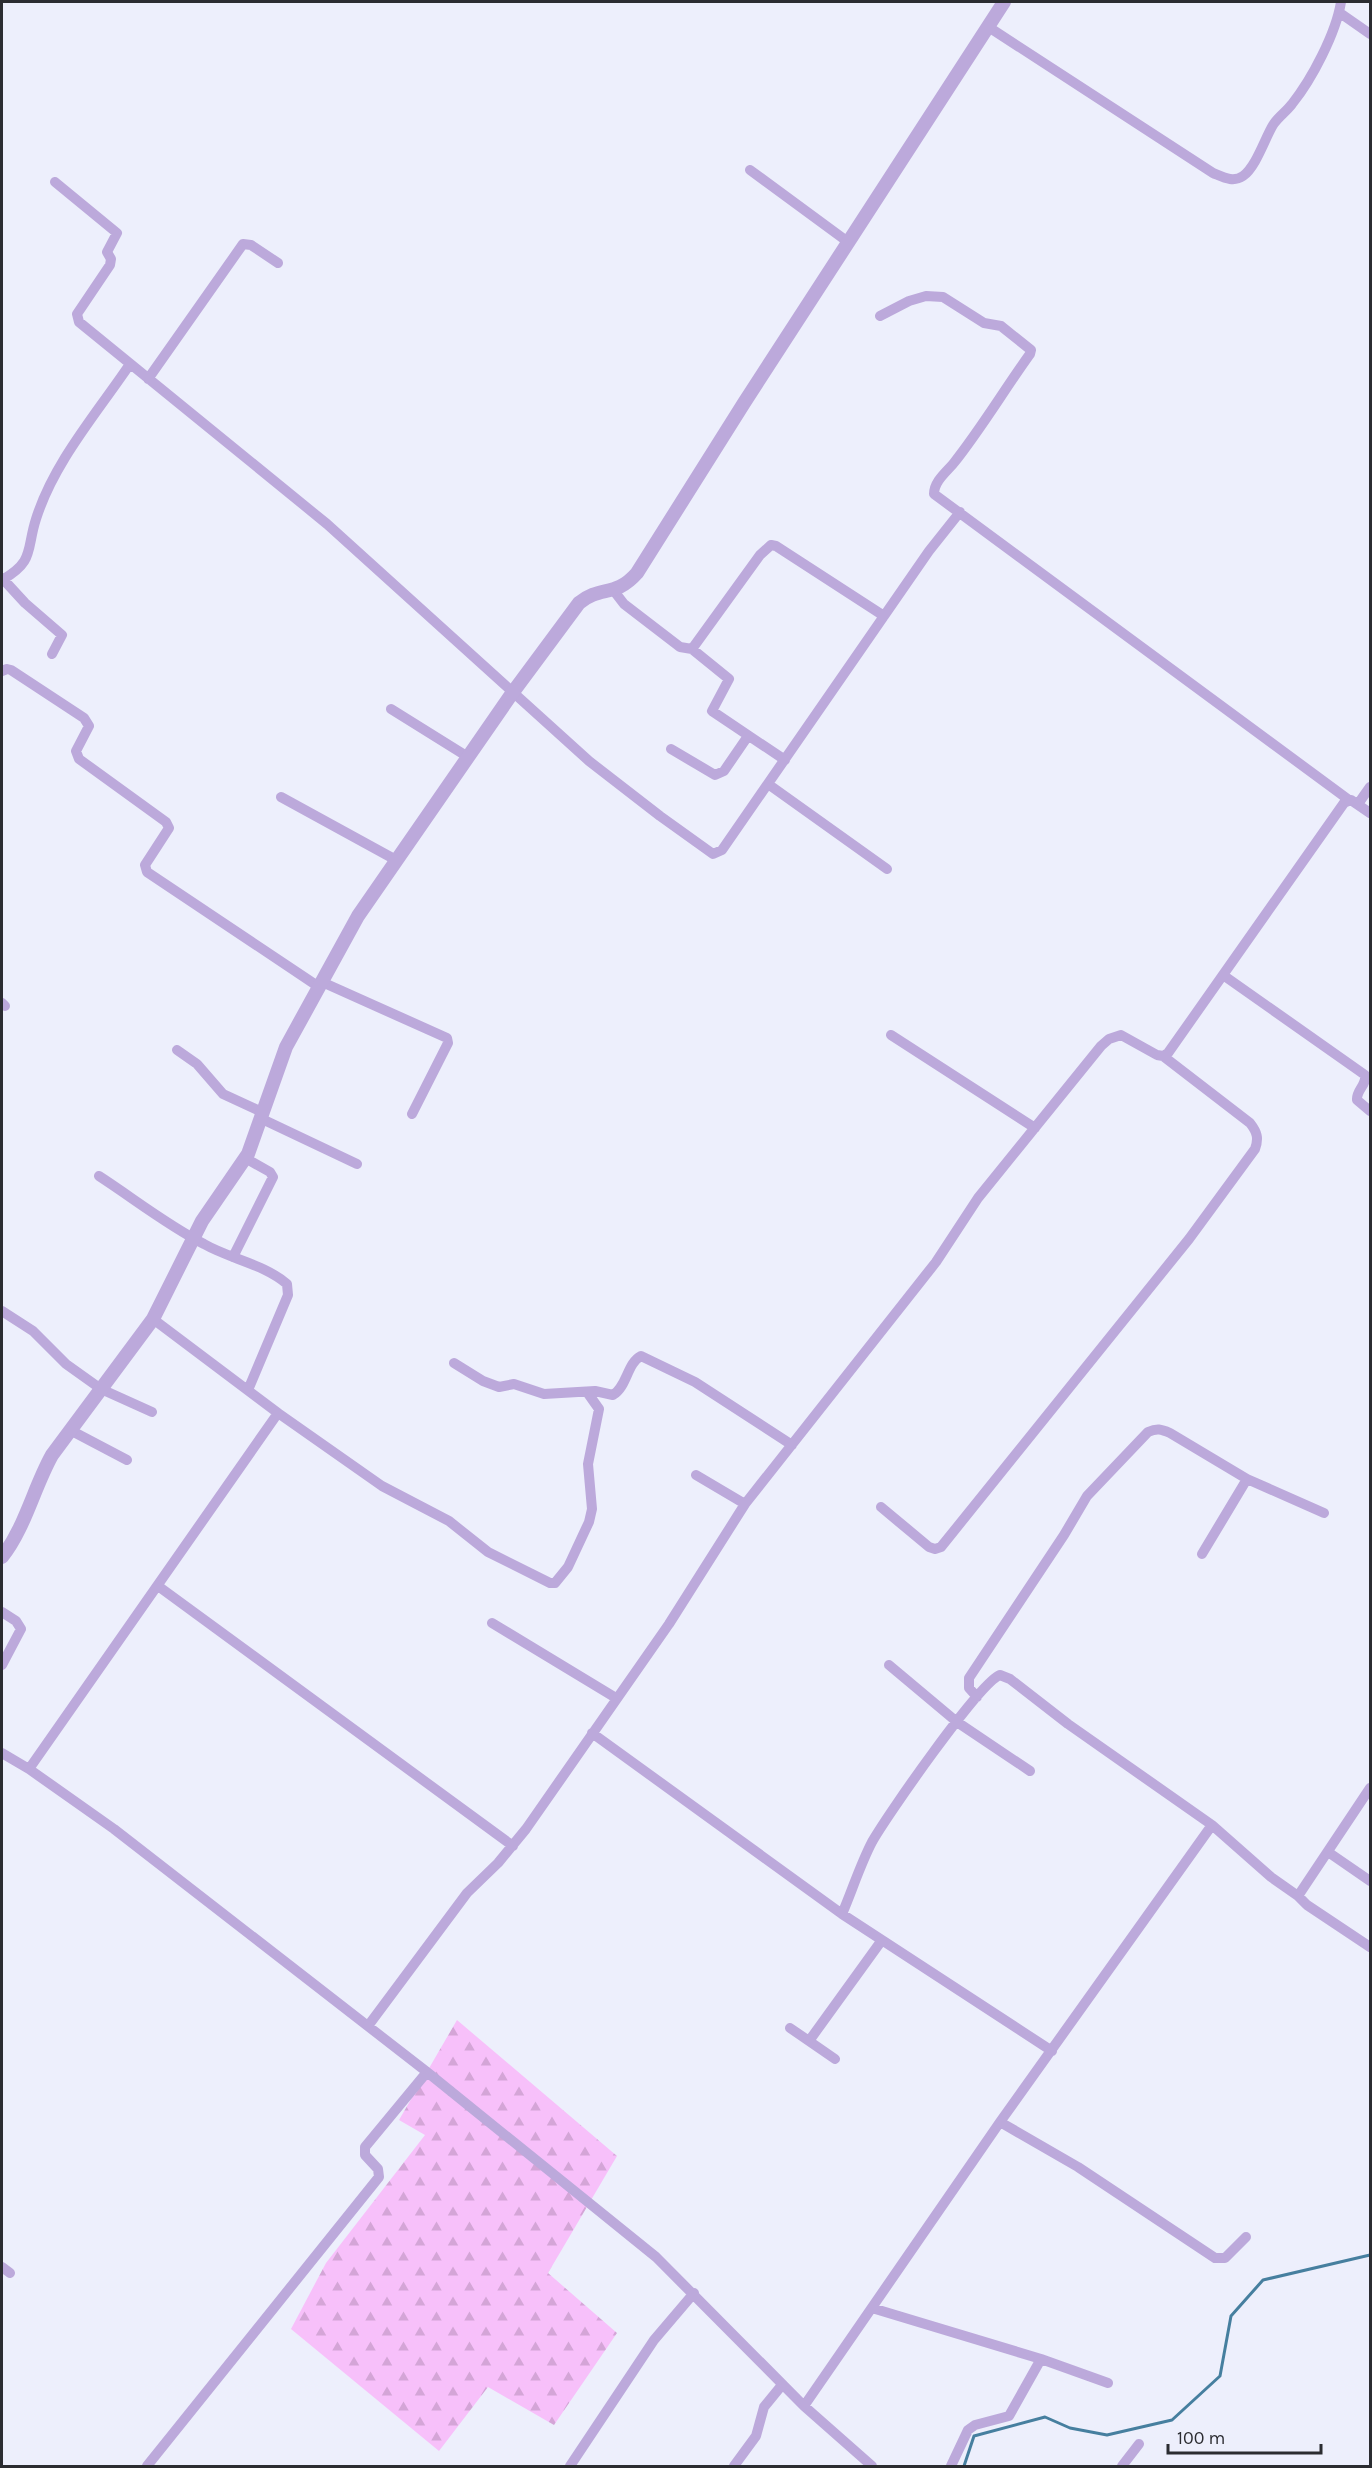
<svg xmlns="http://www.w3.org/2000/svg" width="1372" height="2468" font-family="Karla,sans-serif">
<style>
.forest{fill:url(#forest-firs)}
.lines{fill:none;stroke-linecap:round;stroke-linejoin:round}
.stream{stroke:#467f9f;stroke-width:3}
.minor{stroke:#bca9db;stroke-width:10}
.tertiary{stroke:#bca9db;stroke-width:14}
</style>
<defs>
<pattern id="forest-firs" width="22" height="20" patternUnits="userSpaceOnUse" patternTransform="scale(1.5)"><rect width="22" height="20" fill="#f7c0fa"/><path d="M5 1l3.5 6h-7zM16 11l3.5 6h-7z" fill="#d4a5d7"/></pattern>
</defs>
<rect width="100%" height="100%" fill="#edeffc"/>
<path class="forest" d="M457 2020 617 2156 548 2273 617 2333 554 2425 488 2387 439 2451 291 2329 326 2263 425 2135 399 2120Z"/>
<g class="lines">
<path class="stream" d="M964 2466 974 2436 1045 2417 1070 2428 1107 2435 1172 2420 1220 2376 1231 2316 1263 2280 1370 2255"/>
<path class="minor" d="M1340 13 1370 34
M987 26 1213 173C1223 177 1233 183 1243 176 1256 167 1265 138 1273 125 1278 117 1286 112 1292 104 1312 79 1336 33 1341 2
M750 170 848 242
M55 182 117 233 107 252 111 259 110 265 77 314 79 322 327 524 589 761 660 816 713 854 722 850 929 551 960 512
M880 316 909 301 926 296 943 297 984 323 1001 326 1031 350 1030 354C1004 390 981 429 953 464 945 473 934 482 934 494L1349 800
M148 379 243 244 251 245 278 263
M2 578 25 603 62 635 52 654
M2 580C35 561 26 550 36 519 54 462 97 413 130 364
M614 591 624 604 680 647 692 649 760 555 771 545 776 546 884 616
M692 649 729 679 712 711 785 760
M2 671 7 669 11 670 84 718 89 726 76 751 79 759 166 822 169 828 145 865 147 872 319 987
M391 709 468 757
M671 749 715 775 724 771 748 736
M768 784 887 869
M281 797 396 860
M1358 804 1370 787
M1223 975 1365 1075C1367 1085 1356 1090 1357 1100L1370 1111
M322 982 447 1038 448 1043 412 1114
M2 1003 5 1006
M891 1035 1035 1128
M177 1050 197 1064 223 1094 264 1113
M262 1119 357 1164
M99 1176C133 1198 167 1225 204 1244 230 1259 264 1264 287 1284L288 1295 248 1390
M233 1257 273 1177 270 1172 245 1158
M2 1311 33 1331 66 1364 101 1389 152 1412
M153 1319 278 1413
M454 1363 483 1381 499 1387 514 1384 544 1394 595 1391 613 1395C627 1387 627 1363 641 1356L695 1382 792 1445
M70 1430 127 1460
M696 1475 745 1504
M881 1507 929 1547 935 1549 941 1547 1189 1239 1255 1149C1259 1138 1257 1132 1250 1123L1163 1056
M1202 1554 1247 1479
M158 1586 513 1846
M2 1612 16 1621 21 1629 2 1665
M492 1623 616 1698
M889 1665 957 1722 1030 1771
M977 1697 969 1688V1678L1064 1535 1087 1496 1148 1432C1157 1428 1161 1429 1170 1433L1247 1479 1324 1513
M592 1733 842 1914 1052 2051
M2 1753 29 1769 114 1829 427 2072 656 2257 804 2406 872 2466
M29 1769 278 1413 382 1486 449 1521 488 1552 550 1583H555L568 1567 589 1522 592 1509 588 1464 599 1409 587 1392
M1328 1852 1370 1881
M1298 1896 1307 1905 1370 1947
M842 1914C852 1891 860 1865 872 1842 886 1817 979 1683 1000 1675L1010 1679 1068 1724 1212 1825
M368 2026 467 1893 498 1863 526 1829 669 1624 745 1504 936 1262 978 1198 1101 1046 1109 1039 1121 1035 1157 1055 1163 1056 1168 1053 1344 803 1351 800 1370 813
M790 2028 835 2059
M809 2041 882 1940
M1000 2122 1078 2167 1215 2258H1225L1246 2237
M2 2267 10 2273
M872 2308 1041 2359 1108 2383
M804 2406 1000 2122 1212 1825 1271 1877 1298 1896 1370 1788
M147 2466 379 2177 378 2169 365 2155V2147L427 2072
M570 2466 654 2340 694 2293
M734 2466 756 2436 764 2407 782 2385
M951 2466 968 2430 975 2425 1009 2416 1041 2359
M1122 2466 1139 2444"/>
<path class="tertiary" d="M2 1557C25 1528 34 1487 52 1455L153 1319 202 1221 248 1154 286 1047 358 916 513 692 579 603C601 585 615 598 637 573L744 403 1004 2"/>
</g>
<rect width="1372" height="2468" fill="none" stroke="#2b2c31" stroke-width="6"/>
<path d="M1168 2444v9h153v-9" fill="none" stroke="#2b2c31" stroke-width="3"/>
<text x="1177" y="2444" font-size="18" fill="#2b2c31" stroke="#edeffc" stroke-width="4.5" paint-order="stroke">100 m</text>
</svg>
